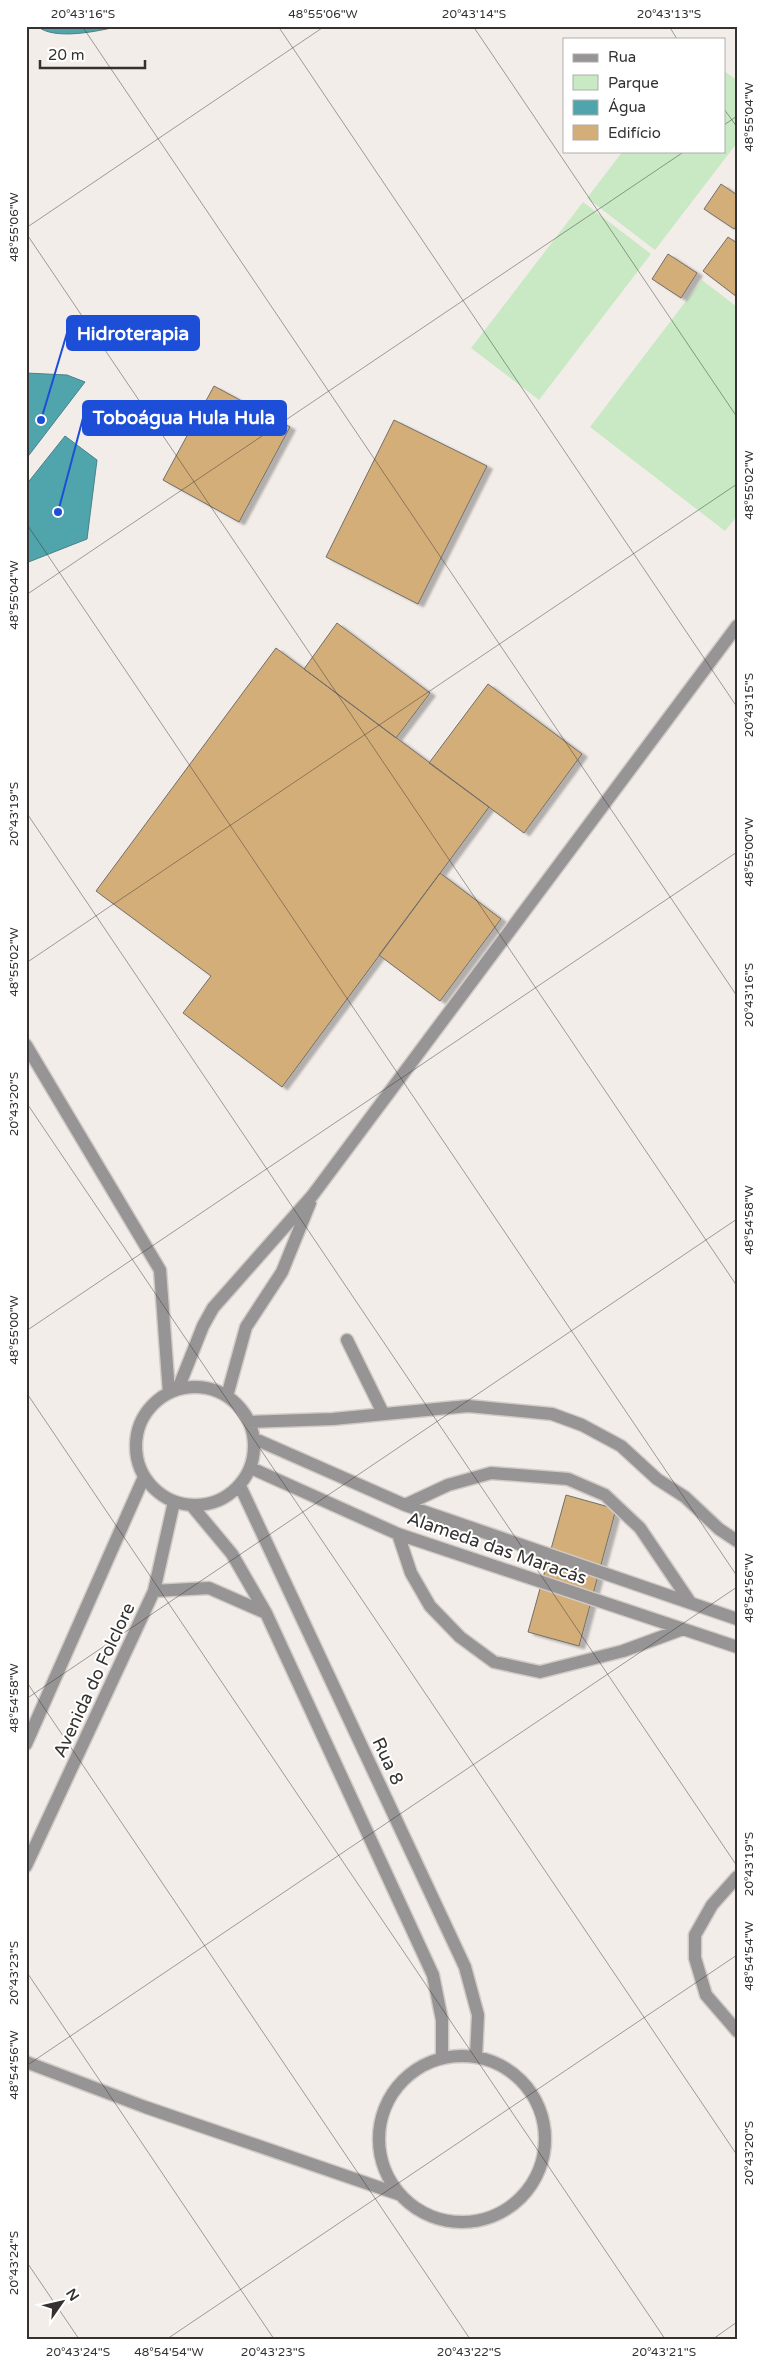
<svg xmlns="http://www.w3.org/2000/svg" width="763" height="2365" font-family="'Varela Round',sans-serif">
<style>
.green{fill:#c8e9c3}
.water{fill:#50a5ad;stroke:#488288}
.building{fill:#d4ae79;stroke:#726f6a;filter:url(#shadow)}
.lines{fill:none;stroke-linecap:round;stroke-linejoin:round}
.minor-casing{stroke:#d1cbc8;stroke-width:15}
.minor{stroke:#979495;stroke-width:12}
.ticks{fill:none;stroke:#343230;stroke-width:1;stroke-opacity:0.45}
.labels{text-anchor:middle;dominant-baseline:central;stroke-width:4;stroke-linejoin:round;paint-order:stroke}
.street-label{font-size:18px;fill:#343230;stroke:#fff}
.leader{fill:none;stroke:#1d4ed8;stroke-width:2}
.callout-dot{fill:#1d4ed8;stroke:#fff;stroke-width:2}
.callout{fill:#1d4ed8;stroke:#1d4ed8;stroke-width:2}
.callout-label{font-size:19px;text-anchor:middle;font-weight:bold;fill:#fff}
.neatline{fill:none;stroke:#343230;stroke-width:2}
.ticks-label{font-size:12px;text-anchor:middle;fill:#343230}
</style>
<defs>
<filter id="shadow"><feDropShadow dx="5.5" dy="3" stdDeviation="1" flood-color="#0004"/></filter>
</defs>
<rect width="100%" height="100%" fill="#f3ede9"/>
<path class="green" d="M724 71 737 80V143L655 250 587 198 623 151H724Z
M583 202 651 254 539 400 471 348Z
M702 280 737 307V516L725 531 590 427Z"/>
<path class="water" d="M37 26H120C99 31 54 41 37 26Z
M26 373 67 375 85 382 26 459Z
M65 436 97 460 87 539 26 563V485Z"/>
<path class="building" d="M721 184 737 195V225L734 229 704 209Z
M728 237 737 243V297L703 271Z
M668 254 697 273 681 298 652 279Z
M214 386 290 427 239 522 163 480Z
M394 420 487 466 418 604 326 557Z
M337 623 430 693 396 738 304 669Z
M276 648 489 807 282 1087 183 1013 211 976 96 891Z
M488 684 582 754 524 833 429 763Z
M440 873 501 919 440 1001 379 955Z
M566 1495 616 1509 579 1646 528 1632Z"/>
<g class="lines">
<defs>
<path id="minor" d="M26 1045 160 1270 169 1393
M347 1340 383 1413
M136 1446a59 59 0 1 1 118 0a59 59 0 1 1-118 0Z
M178 1389 203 1326 213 1308 312 1196 737 626
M227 1396 246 1327 282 1272 310 1203
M250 1422 333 1419 468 1406 552 1414 582 1425 621 1446 657 1479 685 1497 719 1529 737 1541
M255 1439 405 1505 737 1619
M251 1468 398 1534 737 1647
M240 1486 465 1967 478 2015 476 2057
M405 1505 448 1485 491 1473 568 1479 605 1495 640 1528 690 1602
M192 1506 232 1554 266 1613 433 1975 442 2020V2058
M398 1534 411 1573 430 1606 460 1637 494 1662 540 1672 623 1651 683 1629
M154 1591 209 1588 266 1613
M26 1744 144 1477
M26 1866 154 1591 174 1502
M737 1877 712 1905 695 1935V1958L706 1995 737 2031
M379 2139a83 83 0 1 1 166 0a83 83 0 1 1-166 0Z
M26 2062 145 2107 401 2195"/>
</defs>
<use href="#minor" class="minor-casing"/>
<use href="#minor" class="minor"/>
</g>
<path class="ticks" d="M82 26 737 996M278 26 737 707M473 26 737 417M669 26 677 39M724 109 737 127M724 125 737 116M26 228 325 26M26 233 737 1286M26 523 737 1576M26 595 685 151M26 812 737 1866M26 963 737 484M26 1102 737 2155M26 1331 737 852M26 1392 665 2339M26 1681 470 2339M26 1699 737 1219M26 1971 274 2339M26 2066 737 1587M26 2261 79 2339M167 2339 737 1955M713 2339 737 2322"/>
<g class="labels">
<g class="street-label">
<text transform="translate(497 1548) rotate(19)">Alameda das Maracás</text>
<text transform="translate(94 1680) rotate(-65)">Avenida do Folclore</text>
<text transform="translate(388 1761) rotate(65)">Rua 8</text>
</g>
</g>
<path class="leader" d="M41 420L67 333M58 512L83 418"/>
<g class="callout-dot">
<circle cx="41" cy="420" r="5"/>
<circle cx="58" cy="512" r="5"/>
</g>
<g class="callout">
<rect x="67" y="316" width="132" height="34" rx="5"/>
<rect x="83" y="401" width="203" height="34" rx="5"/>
</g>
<g class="callout-label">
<text x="133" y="340">Hidroterapia</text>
<text x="184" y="424">Toboágua Hula Hula</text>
</g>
<rect width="763" height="2365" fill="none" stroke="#ffffff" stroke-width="55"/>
<rect x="563" y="38" width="162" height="115" fill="#ffffff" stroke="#aeadac"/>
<rect x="573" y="54" width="25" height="8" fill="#979495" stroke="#aeadac"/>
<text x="608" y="62" font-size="15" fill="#343230">Rua</text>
<rect x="573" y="75" width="25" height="15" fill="#c8e9c3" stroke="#aeadac"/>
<text x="608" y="88" font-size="15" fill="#343230">Parque</text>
<rect x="573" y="100" width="25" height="15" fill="#50a5ad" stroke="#aeadac"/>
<text x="608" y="112" font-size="15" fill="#343230">Água</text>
<rect x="573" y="125" width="25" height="15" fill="#d4ae79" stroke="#aeadac"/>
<text x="608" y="138" font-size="15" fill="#343230">Edifício</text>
<g transform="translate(62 2302) rotate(56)" stroke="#ffffff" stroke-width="4" paint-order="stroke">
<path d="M0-4L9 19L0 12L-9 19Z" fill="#343230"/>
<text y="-8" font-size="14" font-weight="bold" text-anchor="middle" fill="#343230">N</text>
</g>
<path d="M40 60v8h105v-8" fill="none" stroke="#343230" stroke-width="2.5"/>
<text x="48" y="60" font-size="15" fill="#343230" stroke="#ffffff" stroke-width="4" paint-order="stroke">20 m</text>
<rect x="28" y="28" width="708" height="2310" class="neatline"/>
<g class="ticks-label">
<text x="83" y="18">20°43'16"S</text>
<text x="323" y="18">48°55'06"W</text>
<text x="474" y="18">20°43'14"S</text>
<text x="669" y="18">20°43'13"S</text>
<text transform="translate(749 117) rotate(-90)" y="4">48°55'04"W</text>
<text transform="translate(14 227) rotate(-90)" y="4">48°55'06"W</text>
<text transform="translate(749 485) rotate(-90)" y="4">48°55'02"W</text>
<text transform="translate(14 595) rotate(-90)" y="4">48°55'04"W</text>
<text transform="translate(749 705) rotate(-90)" y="4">20°43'15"S</text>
<text transform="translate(14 814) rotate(-90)" y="4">20°43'19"S</text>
<text transform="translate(749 852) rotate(-90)" y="4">48°55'00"W</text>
<text transform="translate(14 962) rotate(-90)" y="4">48°55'02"W</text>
<text transform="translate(749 995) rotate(-90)" y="4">20°43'16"S</text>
<text transform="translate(14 1104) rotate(-90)" y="4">20°43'20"S</text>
<text transform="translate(749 1220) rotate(-90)" y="4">48°54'58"W</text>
<text transform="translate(14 1330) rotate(-90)" y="4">48°55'00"W</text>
<text transform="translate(749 1588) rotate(-90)" y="4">48°54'56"W</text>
<text transform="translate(14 1698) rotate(-90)" y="4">48°54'58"W</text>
<text transform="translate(749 1864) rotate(-90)" y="4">20°43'19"S</text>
<text transform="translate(749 1956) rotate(-90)" y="4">48°54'54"W</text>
<text transform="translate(14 1973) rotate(-90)" y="4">20°43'23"S</text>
<text transform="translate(14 2065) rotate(-90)" y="4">48°54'56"W</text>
<text transform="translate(749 2153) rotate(-90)" y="4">20°43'20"S</text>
<text transform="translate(14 2263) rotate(-90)" y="4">20°43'24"S</text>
<text x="78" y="2356">20°43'24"S</text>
<text x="169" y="2356">48°54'54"W</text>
<text x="273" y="2356">20°43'23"S</text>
<text x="469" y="2356">20°43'22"S</text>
<text x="664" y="2356">20°43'21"S</text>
</g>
</svg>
